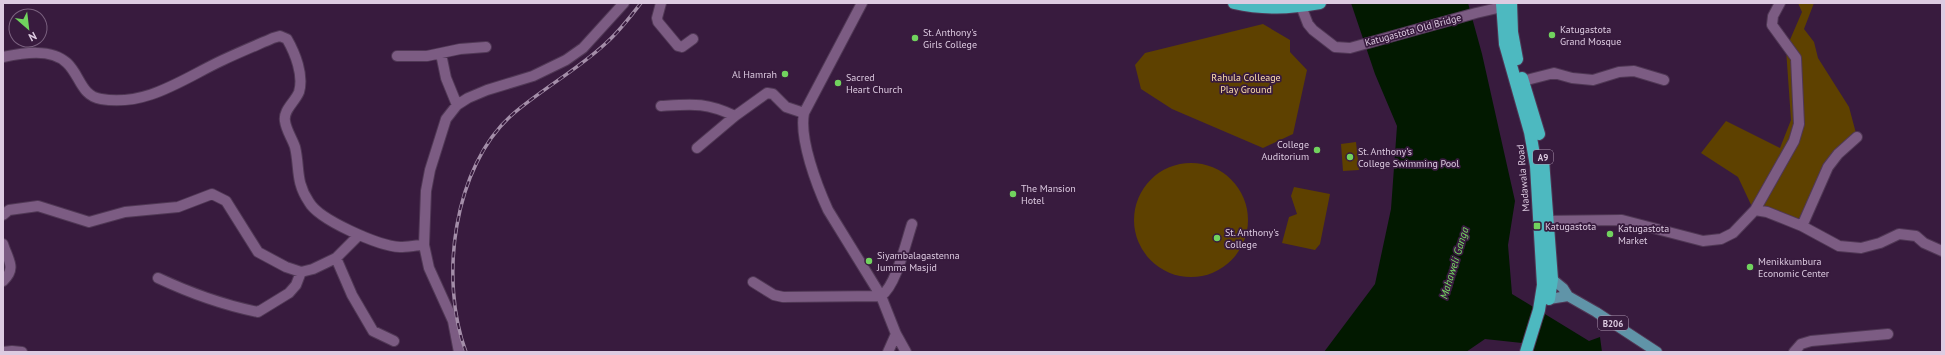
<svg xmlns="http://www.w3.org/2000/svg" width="1945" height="355" font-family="'PT Sans',sans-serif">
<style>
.green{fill:#5e4100}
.water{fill:#021900}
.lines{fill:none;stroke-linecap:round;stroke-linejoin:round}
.minor-casing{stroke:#503855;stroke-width:12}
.major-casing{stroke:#503855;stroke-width:12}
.highway-casing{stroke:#503855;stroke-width:14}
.minor{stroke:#7c5c83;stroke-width:10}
.major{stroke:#6094a8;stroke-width:10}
.highway{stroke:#4db9c0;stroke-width:12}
.rail-casing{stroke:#a48ea9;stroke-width:3.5}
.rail{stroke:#381b3e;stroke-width:2;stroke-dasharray:6;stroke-linecap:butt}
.poi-dot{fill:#71d35e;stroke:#381b3e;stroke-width:1.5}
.labels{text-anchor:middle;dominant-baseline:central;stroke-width:3.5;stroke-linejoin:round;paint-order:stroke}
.shield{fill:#381b3e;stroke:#ac96b0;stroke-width:1}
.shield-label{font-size:9px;font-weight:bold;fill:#ddcbe1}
.poi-label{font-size:10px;fill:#ddcbe1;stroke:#381b3e;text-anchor:start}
.street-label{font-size:10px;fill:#ddcbe1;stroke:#381b3e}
.park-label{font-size:10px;fill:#fbddaa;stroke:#381b3e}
.water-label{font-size:11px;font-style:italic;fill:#76da63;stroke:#381b3e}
</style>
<rect width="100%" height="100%" fill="#381b3e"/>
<path class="green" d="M1798 3H1814L1804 29 1814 42 1818 58 1849 107 1857 137 1838 154 1802 221 1753 209 1738 177 1701 153 1726 121 1780 148 1791 120 1786 49 1802 12Z
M1263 24 1290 40V52L1307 70 1293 134 1263 148 1172 109 1141 89 1135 65 1145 53Z
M1356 142 1359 170 1343 171 1341 144Z
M1134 220a57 57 0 1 1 114 0a57 57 0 1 1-114 0Z
M1294 187 1330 194 1320 244 1315 250 1282 243 1289 217 1297 214 1291 196Z"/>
<path class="water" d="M1351 3H1468L1482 54 1515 201 1508 245 1512 294 1589 341 1600 337 1602 352H1536L1522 343 1485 339 1466 352H1324L1375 284 1391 209 1397 126 1375 74Z"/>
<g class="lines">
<defs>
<path id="minor" d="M661 3 657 18 658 22 678 46 682 47 693 39
M862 3 804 113C799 139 817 186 828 210L881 296 896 334 906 352
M1301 6 1308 24 1313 30 1335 47 1350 48 1476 13 1502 7
M441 54 446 78 457 105
M397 56H427L460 49 486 47
M3 57C23 53 51 48 67 63 80 75 81 96 101 99 147 107 184 78 223 60 240 52 257 45 273 38L280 36 287 39C295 53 304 75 299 92 295 102 283 110 285 121 286 130 292 138 295 147 300 168 295 181 309 202 319 220 379 246 400 247 408 247 417 245 424 245
M1523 81 1554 73 1572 78 1593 80 1619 72 1634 71 1664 80
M661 106C692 104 706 102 735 116
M697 148 735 116 767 93 773 94 786 107 804 113
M1755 210 1794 141 1799 124 1796 58 1772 25 1773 16 1780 3
M3 215 9 210 38 206 89 222 125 212 178 207 212 194 226 201 258 252 286 267 301 272 313 269 336 258 359 235
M1541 221 1622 220 1703 241 1721 239 1733 233 1755 210 1767 212 1802 226 1839 246 1861 248 1880 243 1899 234 1916 236 1924 243 1942 251
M1802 226 1828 167 1838 154 1857 137
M3 244C8 260 17 268 3 281
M336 258 352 295 373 331 394 341
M158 278C190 293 223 305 258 312L289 293 296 285 301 272
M753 282 774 295 783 297 881 296C896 286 906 242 912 224
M3 352 12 351 22 352
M459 352 453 321 429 268 424 245 426 191 430 170 446 119 457 105 468 98 487 90 533 76 566 60 583 48 624 3
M888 352 896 334
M1794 352 1801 344 1811 341 1888 334"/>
<path id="major" d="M1552 279 1563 288 1568 296 1596 312 1657 352
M1549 299 1568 296"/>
<path id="highway" d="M1234 3C1265 10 1289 8 1320 3
M1502 3 1505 44 1530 132 1536 166 1543 285 1539 310 1526 352
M1511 3 1512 32 1517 59
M1522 78 1539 134
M1543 160 1552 279 1549 299"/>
</defs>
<use href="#minor" class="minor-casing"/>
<use href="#major" class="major-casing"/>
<use href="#highway" class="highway-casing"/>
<use href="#minor" class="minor"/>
<use href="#major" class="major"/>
<use href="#highway" class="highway"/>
<defs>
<path id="rail" d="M466 352C439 280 453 166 513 114 542 89 577 70 605 44 619 32 630 17 641 3"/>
</defs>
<use href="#rail" class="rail-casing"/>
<use href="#rail" class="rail"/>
</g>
<g class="poi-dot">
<circle cx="1552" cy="35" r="4"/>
<circle cx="915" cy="38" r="4"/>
<circle cx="785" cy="74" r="4"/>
<circle cx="838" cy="83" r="4"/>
<circle cx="1317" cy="150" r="4"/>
<circle cx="1350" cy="157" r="4"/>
<circle cx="1013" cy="194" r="4"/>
<rect x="1533" y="222" width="8" height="8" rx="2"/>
<circle cx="1610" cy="234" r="4"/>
<circle cx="1217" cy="238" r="4"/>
<circle cx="869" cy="261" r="4"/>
<circle cx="1750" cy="267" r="4"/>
</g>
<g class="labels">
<g class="shield">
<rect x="1533" y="150" width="20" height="14" rx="3"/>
<rect x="1598" y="316" width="30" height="14" rx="3"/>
</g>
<g class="shield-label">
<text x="1543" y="157">A9</text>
<text x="1613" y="323">B206</text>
</g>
<g class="poi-label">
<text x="1560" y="29">Katugastota<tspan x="1560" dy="12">Grand Mosque</tspan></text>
<text x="923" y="32">St. Anthony's<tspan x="923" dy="12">Girls College</tspan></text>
<text x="777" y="74" text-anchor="end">Al Hamrah</text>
<text x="846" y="77">Sacred<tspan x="846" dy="12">Heart Church</tspan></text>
<text x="1309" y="144" text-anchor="end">College<tspan x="1309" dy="12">Auditorium</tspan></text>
<text x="1358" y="151">St. Anthony's<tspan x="1358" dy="12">College Swimming Pool</tspan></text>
<text x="1021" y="188">The Mansion<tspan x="1021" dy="12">Hotel</tspan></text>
<text x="1545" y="226">Katugastota</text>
<text x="1618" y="228">Katugastota<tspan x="1618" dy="12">Market</tspan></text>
<text x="1225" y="232">St. Anthony's<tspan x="1225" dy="12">College</tspan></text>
<text x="877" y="255">Siyambalagastenna<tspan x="877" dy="12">Jumma Masjid</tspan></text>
<text x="1758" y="261">Menikkumbura<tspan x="1758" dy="12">Economic Center</tspan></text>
</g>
<g class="street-label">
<text transform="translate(1413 30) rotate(-15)">Katugastota Old Bridge</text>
<text transform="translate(1523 178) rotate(-95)">Madawala Road</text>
</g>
<g class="park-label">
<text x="1246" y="77">Rahula Colleage<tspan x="1246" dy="12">Play Ground</tspan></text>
</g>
<g class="water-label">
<text transform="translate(1454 263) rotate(-73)">Mahaweli Ganga</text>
</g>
</g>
<rect width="1945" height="355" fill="none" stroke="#ddcbe1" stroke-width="8"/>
<g transform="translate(28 28) rotate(152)"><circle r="19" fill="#381b3e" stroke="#7a617f"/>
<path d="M0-3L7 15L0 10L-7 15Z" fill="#71d35e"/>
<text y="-6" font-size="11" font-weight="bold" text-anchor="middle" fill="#ddcbe1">N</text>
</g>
</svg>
